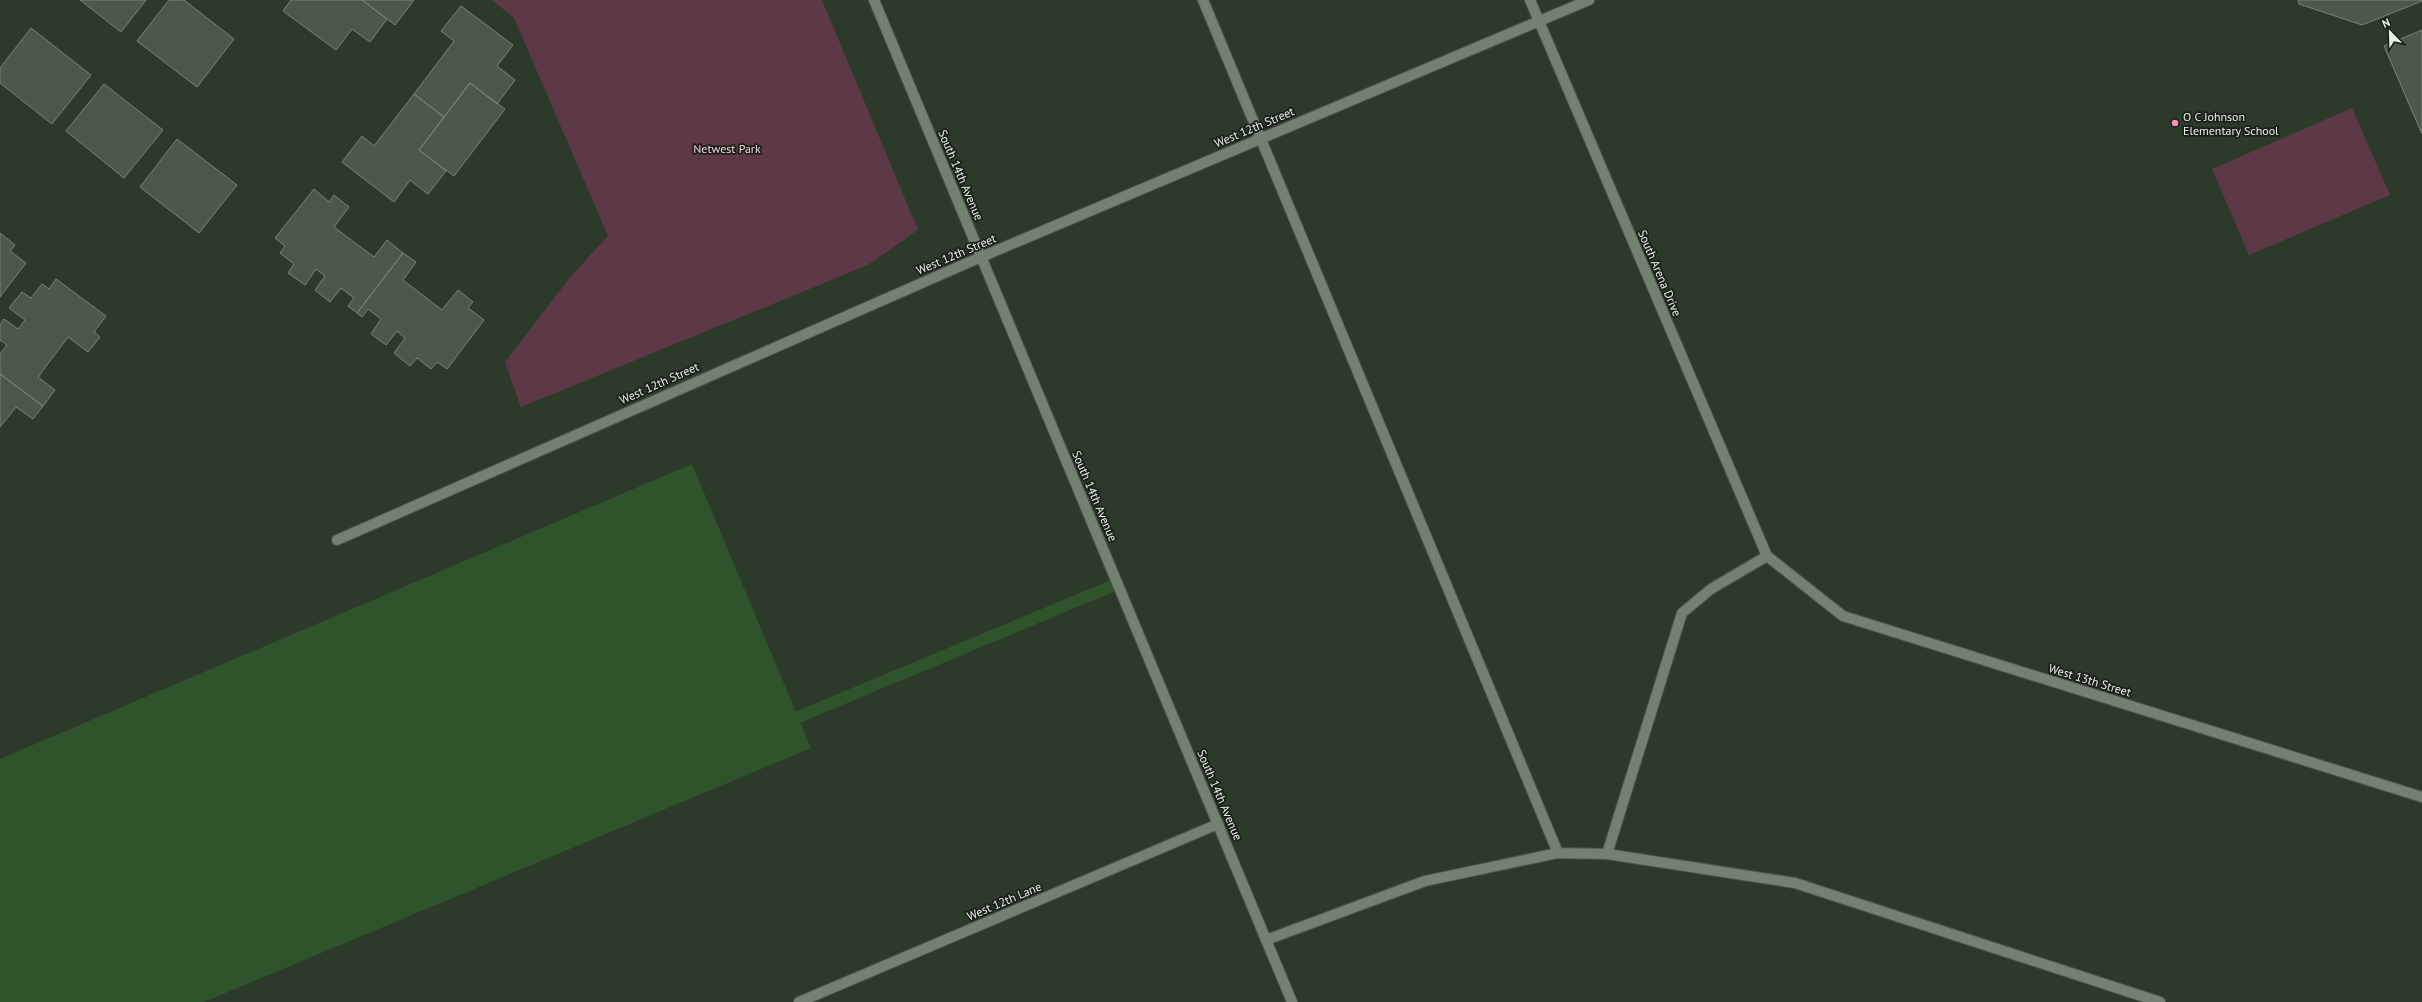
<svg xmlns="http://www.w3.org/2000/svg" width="2422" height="1002" font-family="'PT Sans',sans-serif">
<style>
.green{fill:#5d3947}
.water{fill:#2f542b}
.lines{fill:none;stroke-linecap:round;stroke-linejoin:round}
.stream{stroke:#2f542b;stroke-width:12}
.building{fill:#4b5949;stroke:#778775}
.lane-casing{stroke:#4b574a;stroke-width:12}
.street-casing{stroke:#4b574a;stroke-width:12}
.secondary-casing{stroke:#4b574a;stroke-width:12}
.lane{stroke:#728170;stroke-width:10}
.street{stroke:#728170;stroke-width:10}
.secondary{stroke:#728170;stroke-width:10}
.poi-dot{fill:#fe8ebc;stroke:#191f18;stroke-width:1.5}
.labels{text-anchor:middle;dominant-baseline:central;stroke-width:3.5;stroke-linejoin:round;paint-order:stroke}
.poi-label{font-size:12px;fill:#e9f2e8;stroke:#191f18;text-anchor:start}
.street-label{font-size:12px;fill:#e9f2e8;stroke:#191f18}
.park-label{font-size:12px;fill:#f7d3df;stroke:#191f18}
</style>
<rect width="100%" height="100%" fill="#2c3a2a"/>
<path class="green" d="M492 0H822L918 230 868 265 521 407 505 362 572 275 608 236 514 18Z
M2352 108 2390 195 2249 255 2212 169Z"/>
<path class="water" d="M692 464 811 748 204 1002H0V759Z"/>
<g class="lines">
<path class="stream" d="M798 717 1117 584"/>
</g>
<path class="building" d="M80 0H146L121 32Z
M169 0H184L234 39 197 87 137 41Z
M291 0H362L387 19 370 42 352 29 336 50 283 11Z
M362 0H414L395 25Z
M2298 0H2422V1L2362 25 2299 4Z
M461 6 513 45 497 66 515 80 497 104 470 83 444 117 414 94 454 41 441 31Z
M31 28 91 75 52 124 0 83V68Z
M2422 30V134L2384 46Z
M470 83 505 109 454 176 419 150Z
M104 84 163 130 124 178 66 131Z
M414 94 444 117 419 150 446 171 428 194 410 180 394 202 342 162 362 136 374 146Z
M177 139 237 185 199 233 140 187Z
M314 189 329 202 334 195 349 207 334 227 374 257 387 240 403 253 357 313 348 306 354 298 341 288 330 302 315 290 325 276 316 269 305 285 288 273 294 264 280 253 285 246 275 238Z
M0 233 15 245 10 251 26 263 0 297Z
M403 253 416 262 403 280 442 310 458 290 473 302 468 308 484 320 447 369 437 362 431 369 417 358 410 366 394 353 405 338 397 331 386 345 371 334 381 319 368 309 362 317 357 313Z
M56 279 106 316 94 332 100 337 88 352 68 337 38 377 55 390 43 406 0 374V354L7 345 0 340V325L4 319 18 329 25 320 9 308 22 292 31 298 42 284 49 289Z
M0 374 43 406 33 419 16 407 0 427Z"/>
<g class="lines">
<defs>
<path id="lane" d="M1203 0 1558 853
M1607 854 1682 613 1711 589 1767 556
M1266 940 1425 881 1558 853 1607 854 1795 883 2160 1002"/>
<path id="street" d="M1530 0 1767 556 1843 616 2422 797
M337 540 981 257
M799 1002 1218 824"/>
<path id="secondary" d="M874 0 1292 1002
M981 257 1589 0"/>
</defs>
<use href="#lane" class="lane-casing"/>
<use href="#street" class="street-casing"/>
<use href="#secondary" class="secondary-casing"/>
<use href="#lane" class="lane"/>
<use href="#street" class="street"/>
<use href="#secondary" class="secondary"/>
</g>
<circle class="poi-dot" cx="2175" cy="123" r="4"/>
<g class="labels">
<g class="poi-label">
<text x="2183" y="116">O C Johnson<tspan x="2183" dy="14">Elementary School</tspan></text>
</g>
<g class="street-label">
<text transform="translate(1254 127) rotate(-23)">West 12th Street</text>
<text transform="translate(961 175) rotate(67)">South 14th Avenue</text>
<text transform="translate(956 254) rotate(-23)">West 12th Street</text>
<text transform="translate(1660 273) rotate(67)">South Arena Drive</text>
<text transform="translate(659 383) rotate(-24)">West 12th Street</text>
<text transform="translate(1095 496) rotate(67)">South 14th Avenue</text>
<text transform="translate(2090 680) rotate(17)">West 13th Street</text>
<text transform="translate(1220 795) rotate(67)">South 14th Avenue</text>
<text transform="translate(1004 901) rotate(-23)">West 12th Lane</text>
</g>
<g class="park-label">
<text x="727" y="148">Netwest Park</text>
</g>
</g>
<g transform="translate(2390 32) rotate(337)" stroke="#191f18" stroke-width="3" paint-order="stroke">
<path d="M0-3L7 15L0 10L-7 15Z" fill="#e9f2e8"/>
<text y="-6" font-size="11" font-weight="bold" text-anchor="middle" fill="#e9f2e8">N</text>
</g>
</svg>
